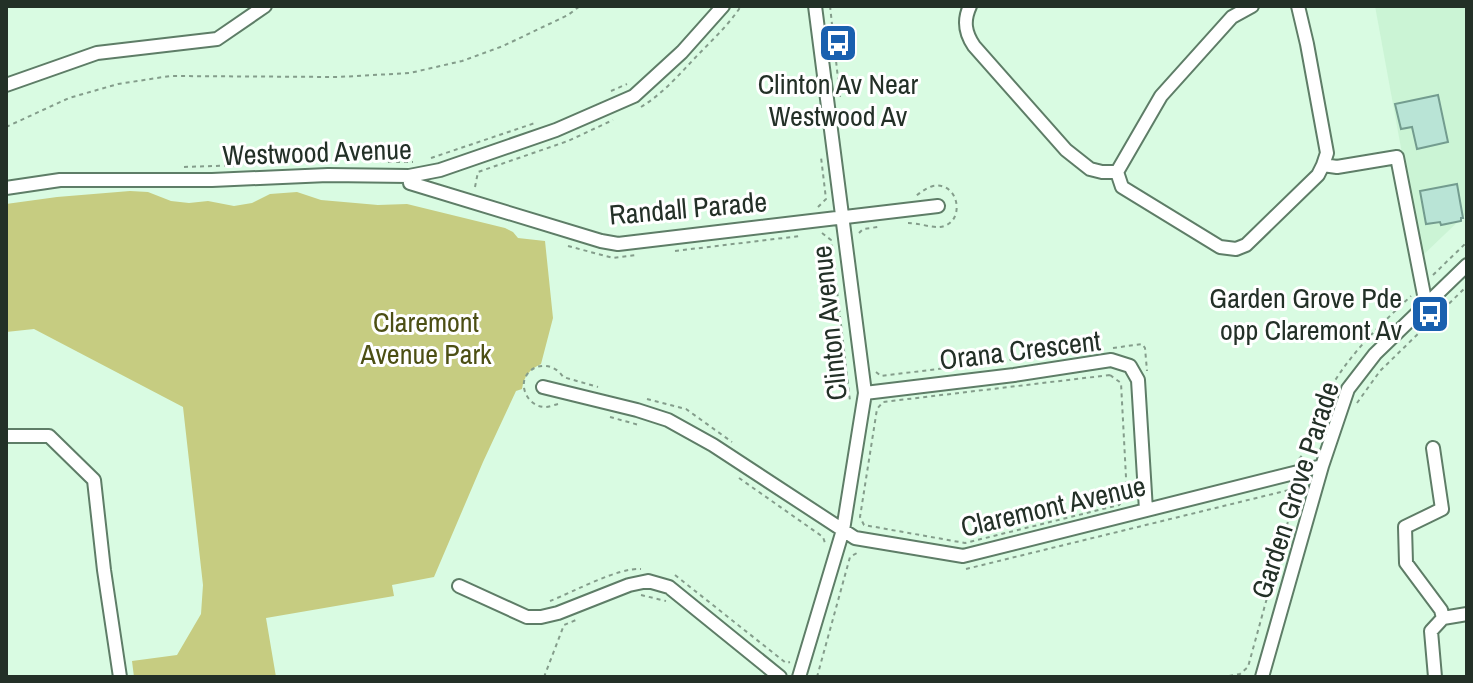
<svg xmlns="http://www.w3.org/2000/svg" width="1473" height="683" font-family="'Archivo Narrow',sans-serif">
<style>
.built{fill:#cbf4d5}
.green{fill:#c6cc81}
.building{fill:#b9e4d6;stroke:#739c8f;stroke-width:2}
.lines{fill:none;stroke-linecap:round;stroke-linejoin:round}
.minor-casing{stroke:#5e7d67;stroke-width:16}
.path{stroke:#849d8b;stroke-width:2;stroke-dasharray:4 4;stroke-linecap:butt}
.minor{stroke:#fff;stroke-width:12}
.labels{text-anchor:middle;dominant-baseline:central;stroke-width:6;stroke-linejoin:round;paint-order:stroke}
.poi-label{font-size:28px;fill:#233027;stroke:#fff}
.street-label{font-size:28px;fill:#233027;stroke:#fff}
.park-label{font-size:28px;fill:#4c4f14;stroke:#fff}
</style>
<rect width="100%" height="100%" fill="#d9fbe2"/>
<path class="built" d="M1375 6H1467V213L1421 257Z"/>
<path class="green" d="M130 191 148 192 171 201 189 203 208 201 234 206 252 203 270 194 297 192 321 200 378 205 407 204 505 228 513 232 518 238 545 241 553 318 541 364C529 370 524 376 522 389L516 391 483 462 434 577 392 585 394 596 266 618 276 677H134L132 661 177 655 201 614 203 585 183 407 34 329 6 332V204L57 197Z"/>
<path class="building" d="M1438 95 1448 142 1417 149 1412 127 1401 129 1395 104Z
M1457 184 1463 218H1461V221L1441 225 1440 222 1426 224 1420 191Z"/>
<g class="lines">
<defs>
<path id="minor" d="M970 6C963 21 965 33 974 46L1066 150 1090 169 1102 172H1117
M1252 6 1232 17 1161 96 1117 172 1122 187 1220 247 1236 249 1246 245 1318 175 1323 165 1327 153 1307 44 1298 6
M6 85 97 53 217 39 265 6
M1323 165 1337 167 1397 157 1426 305
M409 176 410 183 601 241 618 244 938 206
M6 188 60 180H212L328 175 409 176 440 170 556 130 634 96 682 52 723 6
M543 387 637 410 668 420 713 445 855 538 963 556 1322 466
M865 393 1014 375 1111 360 1130 366 1138 380 1146 510
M6 436H49L94 480 104 570 120 677
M1433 448 1442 509 1405 527 1406 563 1441 610 1443 618
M459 586 527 617H541L558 613 629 585 648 581 669 587 780 677
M799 677 843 530 865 393 815 6
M1262 677 1322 466 1348 389 1375 354 1467 265
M1435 677 1431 631 1443 618 1467 614"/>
</defs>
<use href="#minor" class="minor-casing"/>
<path class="path" d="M830 6 840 97
M611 91 627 84
M641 107C661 95 678 76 694 59 710 42 728 26 741 6
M6 127 69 98 118 84 170 76 338 77 410 73 462 61 503 46 568 15 580 6
M431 158 535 123
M388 162H413
M184 167 241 165
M475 187 478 172 568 141 613 120
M818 207 826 199 821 157
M908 223C918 223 933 228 940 227 966 224 960 181 933 186 926 188 921 192 916 196
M822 233 831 240 850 401
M859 233 863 229 878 227
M568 246 613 258 637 255
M675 251 800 236
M1433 275 1467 242
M1113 348 1142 344 1145 348 1147 371
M876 372 881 376 1067 353
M1110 375 1121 383 1127 496 1119 505 965 543 864 525 860 517 877 409 883 402Z
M647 399 686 409 732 442
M1357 403 1380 371 1467 286
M558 404C554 405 549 407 545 407 531 407 520 391 525 378 533 361 555 363 563 377L598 387
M610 417 639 425
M1299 459C1315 442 1315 416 1326 396 1347 356 1379 326 1411 296
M739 478 823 537 825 543
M966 569 1289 490 1295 496 1248 667 1240 674 1223 677
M675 575 786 663 790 662
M641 595 666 601
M550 601C573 592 619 567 641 569
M544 677 564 625 576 620
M817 677 850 557 857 553"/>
<use href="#minor" class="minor"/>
</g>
<defs>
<symbol id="bus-square" viewBox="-11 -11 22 22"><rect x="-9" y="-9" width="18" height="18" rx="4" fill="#1960af" stroke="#fff"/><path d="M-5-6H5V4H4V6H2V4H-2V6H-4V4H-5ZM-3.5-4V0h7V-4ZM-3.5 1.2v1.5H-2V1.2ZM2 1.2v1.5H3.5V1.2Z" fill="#fff"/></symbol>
</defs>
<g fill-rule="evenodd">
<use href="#bus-square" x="816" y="21" width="44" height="44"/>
<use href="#bus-square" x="1408" y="292" width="44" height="44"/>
</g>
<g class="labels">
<g class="poi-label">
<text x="838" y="84">Clinton Av Near<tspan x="838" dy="32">Westwood Av</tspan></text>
<text x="1402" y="298" text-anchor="end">Garden Grove Pde<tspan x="1402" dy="32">opp Claremont Av</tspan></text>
</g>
<g class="street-label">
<text transform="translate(317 152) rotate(-2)">Westwood Avenue</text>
<text transform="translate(688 208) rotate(-5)">Randall Parade</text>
<text transform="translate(829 323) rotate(-96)">Clinton Avenue</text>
<text transform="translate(1020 350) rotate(-7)">Orana Crescent</text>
<text transform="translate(1295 490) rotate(-72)">Garden Grove Parade</text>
<text transform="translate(1053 506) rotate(-13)">Claremont Avenue</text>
</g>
<g class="park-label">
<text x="426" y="322">Claremont<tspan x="426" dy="32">Avenue Park</tspan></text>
</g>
</g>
<rect width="1473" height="683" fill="none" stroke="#233027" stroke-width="16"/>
</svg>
